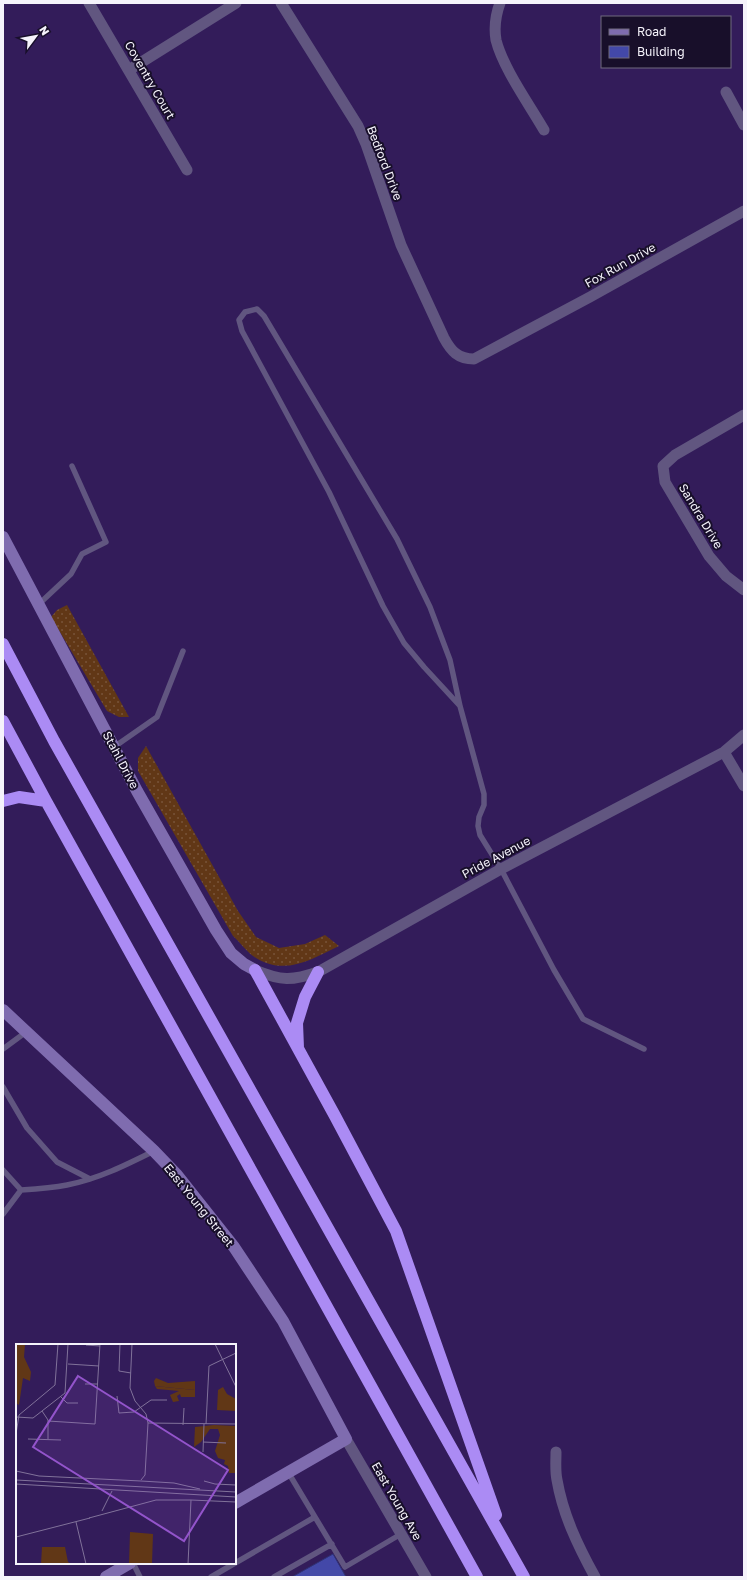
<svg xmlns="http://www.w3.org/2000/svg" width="747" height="1580" font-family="'Golos Text',sans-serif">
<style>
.grass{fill:url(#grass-dots)}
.building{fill:#4348a8;stroke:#2f3276}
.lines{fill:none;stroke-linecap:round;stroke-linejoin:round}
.lane{stroke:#615680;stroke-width:5.5}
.street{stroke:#615680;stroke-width:11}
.secondary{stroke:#7f6caf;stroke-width:12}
.highway{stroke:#ab8bf4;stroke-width:12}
.labels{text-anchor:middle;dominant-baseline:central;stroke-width:4;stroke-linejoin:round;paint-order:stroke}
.street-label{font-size:12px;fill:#f5f3fb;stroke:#180f2a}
.inset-road{fill:none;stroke:#81729a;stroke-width:1}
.view{fill:#9354cb;fill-opacity:0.15;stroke:#9354cb;stroke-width:2}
.inset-edge{fill:none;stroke:#f5f3fb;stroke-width:2}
</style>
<defs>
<pattern id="grass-dots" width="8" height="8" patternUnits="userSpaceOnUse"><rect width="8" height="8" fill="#613716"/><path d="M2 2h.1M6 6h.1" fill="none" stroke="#785439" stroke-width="1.8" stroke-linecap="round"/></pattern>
</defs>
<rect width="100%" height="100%" fill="#331c5a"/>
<path class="grass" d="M67 605 129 717H119L107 711 51 617 57 610Z
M146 746 238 911 256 937 279 948 305 944 325 935 339 946C310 960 284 977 253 956 246 951 240 942 233 936L138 771V758Z"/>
<path class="building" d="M333 1554 346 1577H292Z"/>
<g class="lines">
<path class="lane" d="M39 604 71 574 82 554 106 542 72 466
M460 706 424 667 404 643 383 606 329 492 242 331 239 320 245 312 257 309 264 316 397 539 430 607 450 660 460 706 484 794V805L479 817 478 826 480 835 501 869 554 970 583 1019 644 1049
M114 747 157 717 183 651
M3 1049 26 1032
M3 1087 27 1128 57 1162 90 1179
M3 1170 21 1190C37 1189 52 1188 67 1185 98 1179 126 1165 154 1151
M3 1214 21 1190
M288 1472 345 1567 401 1534
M133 1563 140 1577
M211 1577 315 1517
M274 1577 332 1544"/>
<path class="street" d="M89 3 187 170
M281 3 358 126 366 144 401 245 444 338C451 351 458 359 474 359L590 297 744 211
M500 3C496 14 494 28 496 40 503 68 529 104 544 130
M129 70 236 3
M726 92 744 125
M744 415 675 455 663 466 665 482 709 556 726 576 744 590
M724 752 744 786
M255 970C281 981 292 981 318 972L501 869 724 752 744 735
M346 1439 426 1577
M556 1452C556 1461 555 1471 557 1480 563 1515 578 1546 595 1577"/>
<path class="secondary" d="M3 537 137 791 216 930 231 953 244 964 255 970
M3 1010 154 1151 177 1175 234 1247 283 1321 346 1439 235 1503
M106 1577 130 1563"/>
<path class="highway" d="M3 644 54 741 524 1577
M3 721 46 801 477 1577
M3 801 19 797 46 801
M255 970 335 1116 396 1231 496 1515
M298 1048 297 1023 305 997 318 972"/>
</g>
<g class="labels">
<g class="street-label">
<text transform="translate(150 80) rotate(60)">Coventry Court</text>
<text transform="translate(385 163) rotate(69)">Bedford Drive</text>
<text transform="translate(620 265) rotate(-29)">Fox Run Drive</text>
<text transform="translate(701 516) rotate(59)">Sandra Drive</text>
<text transform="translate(121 760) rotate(62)">Stahl Drive</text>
<text transform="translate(496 857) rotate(-28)">Pride Avenue</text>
<text transform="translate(199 1205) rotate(51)">East Young Street</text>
<text transform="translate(397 1501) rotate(60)">East Young Ave</text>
</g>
</g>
<g transform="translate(16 1344)">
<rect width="220" height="220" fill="#331c5a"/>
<path d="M139 42 179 46V53H165L164 50 161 52 163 57 157 58 154 51 163 47 141 45ZM114 188 137 190 136 220H113Z" fill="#613716"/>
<path d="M0 0H9L8 13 15 28 14 37 7 34 3 61 0 59ZM140 34 152 39 179 37V46L139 42 138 37ZM198 81 220 82V129H213L212 122 208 120 209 116 202 114 199 107 204 91 202 85H194L185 98 178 103 179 83ZM26 203H49L52 218 55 220H25Z" fill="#613716"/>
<path d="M207 43 211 50 220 55V67L201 66 202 46Z" fill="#613716"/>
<path class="inset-road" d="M104 0 103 27 115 29M116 0 114 44 119 57 130 70 132 79 129 131 125 136M199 0 220 43M70 1 84 2M52 20 83 22M69 40H82M101 52 103 69 118 68 135 56H151M45 53 51 59H62M26 67 32 76V95M0 73 17 74 49 49 52 0M32 77 79 80 84 0M132 79 220 80M190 80 193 22 220 9M167 81 168 64M0 90 3 71 39 41 42 0M12 95 45 96M187 98 210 99M187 108 188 80M0 127 23 132 125 137M0 136 220 148M125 137 158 139 184 145M188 137 199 140 220 141M0 140 220 153M175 156 220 158M86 167 96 147M73 174 140 156H175L172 220M60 178 70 220M0 193 74 174"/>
<path class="view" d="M62 32 212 126 168 197 17 103Z"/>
<rect width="220" height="220" class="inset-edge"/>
</g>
<rect width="747" height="1580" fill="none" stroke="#f5f3fb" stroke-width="8"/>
<rect x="601" y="16" width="130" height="52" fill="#180f2a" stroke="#706a7e"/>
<rect x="609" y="29" width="20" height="6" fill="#7f6caf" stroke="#706a7e"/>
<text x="637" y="36" font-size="12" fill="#f5f3fb">Road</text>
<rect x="609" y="46" width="20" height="12" fill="#4348a8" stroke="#706a7e"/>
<text x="637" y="56" font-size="12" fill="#f5f3fb">Building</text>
<g transform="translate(36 36) rotate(58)" stroke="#180f2a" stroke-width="3" paint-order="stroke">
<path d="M0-3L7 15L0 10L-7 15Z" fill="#f5f3fb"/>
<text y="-6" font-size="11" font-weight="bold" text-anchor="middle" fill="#f5f3fb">N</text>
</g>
</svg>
